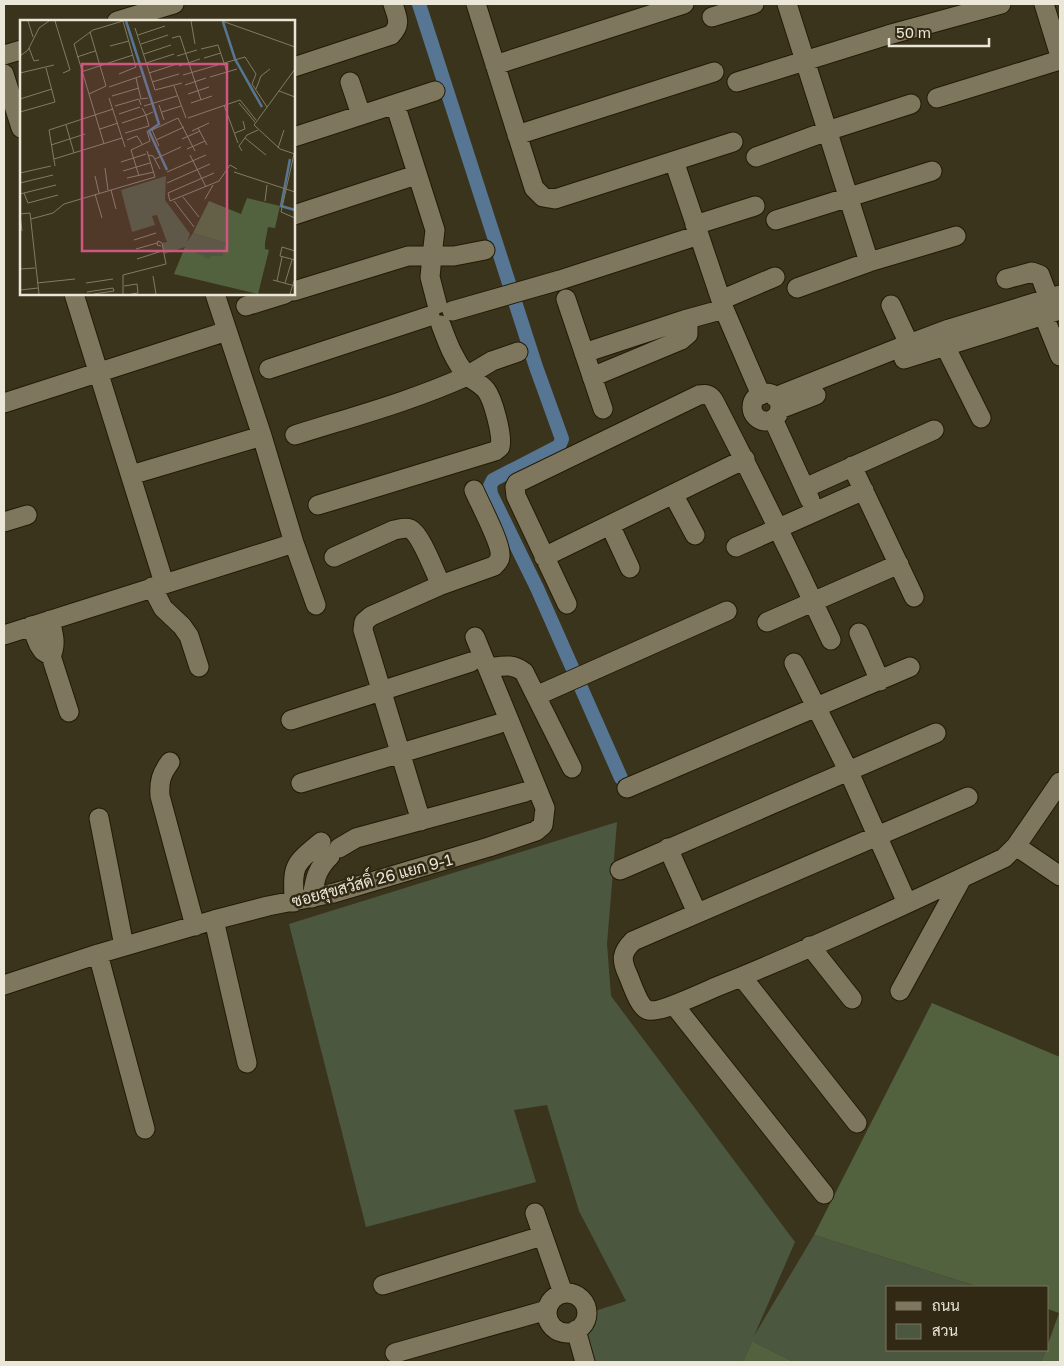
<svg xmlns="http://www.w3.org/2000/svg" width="1064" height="1366" font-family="'Golos Text',Sarabun,sans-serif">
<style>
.green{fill:#4c573f}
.forest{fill:#52623e}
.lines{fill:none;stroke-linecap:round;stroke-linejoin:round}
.canal{stroke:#577694;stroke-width:14}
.minor-casing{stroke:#221b05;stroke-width:21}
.minor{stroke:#7f775d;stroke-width:19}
.labels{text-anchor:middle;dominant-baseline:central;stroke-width:5;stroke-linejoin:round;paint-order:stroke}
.street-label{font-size:16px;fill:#eae6d8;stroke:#312913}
.inset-river{fill:none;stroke:#577694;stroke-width:2.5}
.inset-road{fill:none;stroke:#817b67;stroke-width:1}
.view{fill:#ce5680;fill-opacity:0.15;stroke:#ce5680;stroke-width:2.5}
.inset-edge{fill:none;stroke:#eae6d8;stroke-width:2.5}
</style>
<rect width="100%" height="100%" fill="#3b341c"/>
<path class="green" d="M617 822 607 944 611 996 795 1242 754 1336 814 1235 979 1287H888V1350H1046L1041 1362H794L752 1341 743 1362H589L581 1333 589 1313 626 1301 579 1211 547 1105 514 1110 536 1182 366 1227 289 924Z"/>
<path class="forest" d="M932 1003 1060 1057V1362H1041L1046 1350H1048V1344L1059 1313 1048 1309V1287H979L814 1235Z
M752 1341 794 1362H743Z"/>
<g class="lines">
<path class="canal" d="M419 4 536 367 562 439 559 446 493 480 490 486 491 494 537 588 621 778"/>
<defs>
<path id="minor" d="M476 4 534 188 543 197 555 199 733 142
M787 4 869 262
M1044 4 1060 56
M712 17 754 4
M117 21 174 4
M4 55 21 50
M495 65 684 4
M294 67 391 35C402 24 397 17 393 4
M4 74 21 128
M350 82 361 115
M737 82 888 35 1001 4
M937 98 1060 60
M395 104 435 230 432 256H454L485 250
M517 135 714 72
M294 137 435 91
M756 157 827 131 911 104
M674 161 724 309 761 395
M294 215 416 175
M776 220 932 171
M695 225 755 206
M1006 279 1032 272 1040 275 1049 299
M797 288 869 262 956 236
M294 291 408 256H432L430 277 437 304
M74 294 164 583
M215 294 262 436 294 543 316 605
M566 299 603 409
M721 300 775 277
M1039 304 1060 356
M891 305 909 344
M246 306 285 294
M452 311 560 280 699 235
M939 334 981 418
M584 353 684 320 724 309
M904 359 1060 310
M269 369 430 316
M592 377 681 340 688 334V327L684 320
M752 407a14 14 0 1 1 28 0a14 14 0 1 1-28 0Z
M775 397 906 345 949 329 1060 295
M4 403 227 331
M780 409 816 395
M773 419 810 500
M295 435C352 417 412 401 467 376 454 360 448 344 441 325
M852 466 914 597
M131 475 262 436
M805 488 934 430
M673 494 695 535
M318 505 495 451 500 447C503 436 493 399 486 390 481 384 473 380 467 376L492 361 518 352
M4 522 27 515
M610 525 630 568
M736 547 864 490
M334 557 394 530C400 529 405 527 410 529 421 534 435 573 441 585
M544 557 745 459
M152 587 163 608 182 626 189 636 199 667
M567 604 516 496 515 487 517 483 699 395C706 394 710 394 714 401 755 480 794 560 831 640
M50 620C53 633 57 644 51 656
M767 622 899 564
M31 626 39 645 43 651 51 656 69 712
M859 633 880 681
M4 635 294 543
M794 663 848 770 907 903
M488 668C503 666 512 663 524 672L572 768
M536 696 727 611
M291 720 471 662
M170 762C161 774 159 782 160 796L195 926
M301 783 498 724
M627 788 910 667
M968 797 633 941C621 953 621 960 628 975 632 984 639 1007 648 1010 658 1014 704 992 716 987 813 948 909 903 1004 858L1016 846 1060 782
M99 818 124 946
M421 821 363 630 364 622 371 616 441 585 494 566C497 563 500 560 500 556 502 545 479 502 474 490
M1016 846 1060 876
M339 848 356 838 525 792
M668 848 697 913
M620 870 936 733
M312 898C315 879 316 870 330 856
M294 902C293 865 292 866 321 842
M214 920 247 1063
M810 946 852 999
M98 954 145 1129
M742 977 857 1123
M4 985 98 954 214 920 268 906 334 893 489 847 536 831 543 825 545 808 475 637
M900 991 962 878
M674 1005 824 1194
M535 1213 563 1293
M383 1285 542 1236
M547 1313a20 20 0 1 1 40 0a20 20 0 1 1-40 0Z
M576 1330 585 1362
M395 1353 547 1310"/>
</defs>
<use href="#minor" class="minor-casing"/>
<use href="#minor" class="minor"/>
</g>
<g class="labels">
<g class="street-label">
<text transform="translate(372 880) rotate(-15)">ซอยสุขสวัสดิ์ 26 แยก 9-1</text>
</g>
</g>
<g transform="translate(20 20)">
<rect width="275" height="275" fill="#3b341c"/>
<path d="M146 156 145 180 170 214 167 222 173 213 207 223 202 236 189 240 165 227 144 234 142 223 147 222 137 195 132 196 135 205 112 212 101 170Z" fill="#4c573f"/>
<path d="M227 178 260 186 255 208 248 207 245 223V229L249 230 238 274 154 254 165 227 189 239 191 236H202L206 223 173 213 189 181 221 194Z" fill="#52623e"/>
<path class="inset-river" d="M106 1 139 104 129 111 147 150M203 2 215 39 242 87M270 139 261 186 275 190"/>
<path class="inset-road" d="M8 1 13 17M35 1 50 50 43 53M171 1 175 24M202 1 275 27M115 8 135 70 162 63M118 15 145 6M152 18 160 16 181 80M121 24 148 15M90 26 109 21M9 28 14 41 19 40M181 29 198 25 207 52 217 49M124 34 151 25M0 36 8 30 19 8 29 1M157 36 177 30M57 37 75 31M184 38 201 33M126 43 154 34M159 46 180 39M275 49 234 105 260 129 275 134M61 52 113 35M0 53 34 45M129 53 157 44M99 54 116 47 103 1M163 55 225 37 236 54 232 64 247 87M190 57 207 52M116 58 121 79 128 78M132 62 159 54M165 65 186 58M154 66 166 98M89 67 121 56M236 69 241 56 250 49M259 71 275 77M69 74 86 66 70 12M168 74 189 67M92 76 119 68M89 78 105 127M0 79 32 69M171 83 192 76M219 83 235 102M139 85 144 100M204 85 218 123M95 86 119 79 121 85M124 86 157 76M0 92 35 82 26 48M142 92 161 86M99 94 120 87M168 98 220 80 236 100M102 103 126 95 122 88M46 105 54 133M178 108 187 125M80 109 98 103M172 111 189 103M105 113 129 106 126 95 133 92M215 113 225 109 223 101M225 118 246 135M162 119 180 111M107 120 117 116 122 124M136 120 164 107M84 124 54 24 73 10 103 1M31 125 65 114M139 126 132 110 158 98 175 131M258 128 264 110M167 129 185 121M222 131 219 126 227 115 238 110M274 134 261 192 275 198M128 135 133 136 140 149M170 135 186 167M34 139 102 118M135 139 161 127M101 142 126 134M35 146 29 110 93 89M85 148 88 170M103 151 130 143M147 152 186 135M214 152 275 172M0 153 31 146M194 153 148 173 150 181 199 161 210 145 217 149M75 156 79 173M119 156 111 130 130 121 127 111M107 158 134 152M0 163 33 155M147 163 190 144M91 170 96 189M4 173 8 183 38 175M0 174 36 165M75 174 82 198M163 177 179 197M185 179 193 165M154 181 174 207M245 181 247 165M0 194 10 193 19 274M0 194 2 211M11 199 33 193 44 184 135 157 127 131M114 220 136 213M116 229 137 223M275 231 262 227 260 236 275 240M117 239 142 231M0 249 15 248M133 256 136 274M253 260 275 266M257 261 262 237M17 263 55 259M66 263 93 259M265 263 272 240M104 266 117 264 118 273 111 274M0 270 18 268M67 272 93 268 94 271 74 274M103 274V255L146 244 142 223 138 221 137 225 141 226M270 274 275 258"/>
<path class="view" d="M62 44H207V231H62Z"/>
<rect width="275" height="275" class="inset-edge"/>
</g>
<rect width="1064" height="1366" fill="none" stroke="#eae6d8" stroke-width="10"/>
<rect x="886" y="1286" width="162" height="65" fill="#312913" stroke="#7b7562"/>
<rect x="896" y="1302" width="25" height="8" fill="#7f775d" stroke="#7b7562"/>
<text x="932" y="1311" font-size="15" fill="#eae6d8">ถนน</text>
<rect x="896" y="1324" width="25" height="15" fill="#4c573f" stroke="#7b7562"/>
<text x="932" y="1336" font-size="15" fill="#eae6d8">สวน</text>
<path d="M889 38v8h100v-8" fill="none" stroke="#eae6d8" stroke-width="2.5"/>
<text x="896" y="38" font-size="15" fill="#eae6d8" stroke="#312913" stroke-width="4" paint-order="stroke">50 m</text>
</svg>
